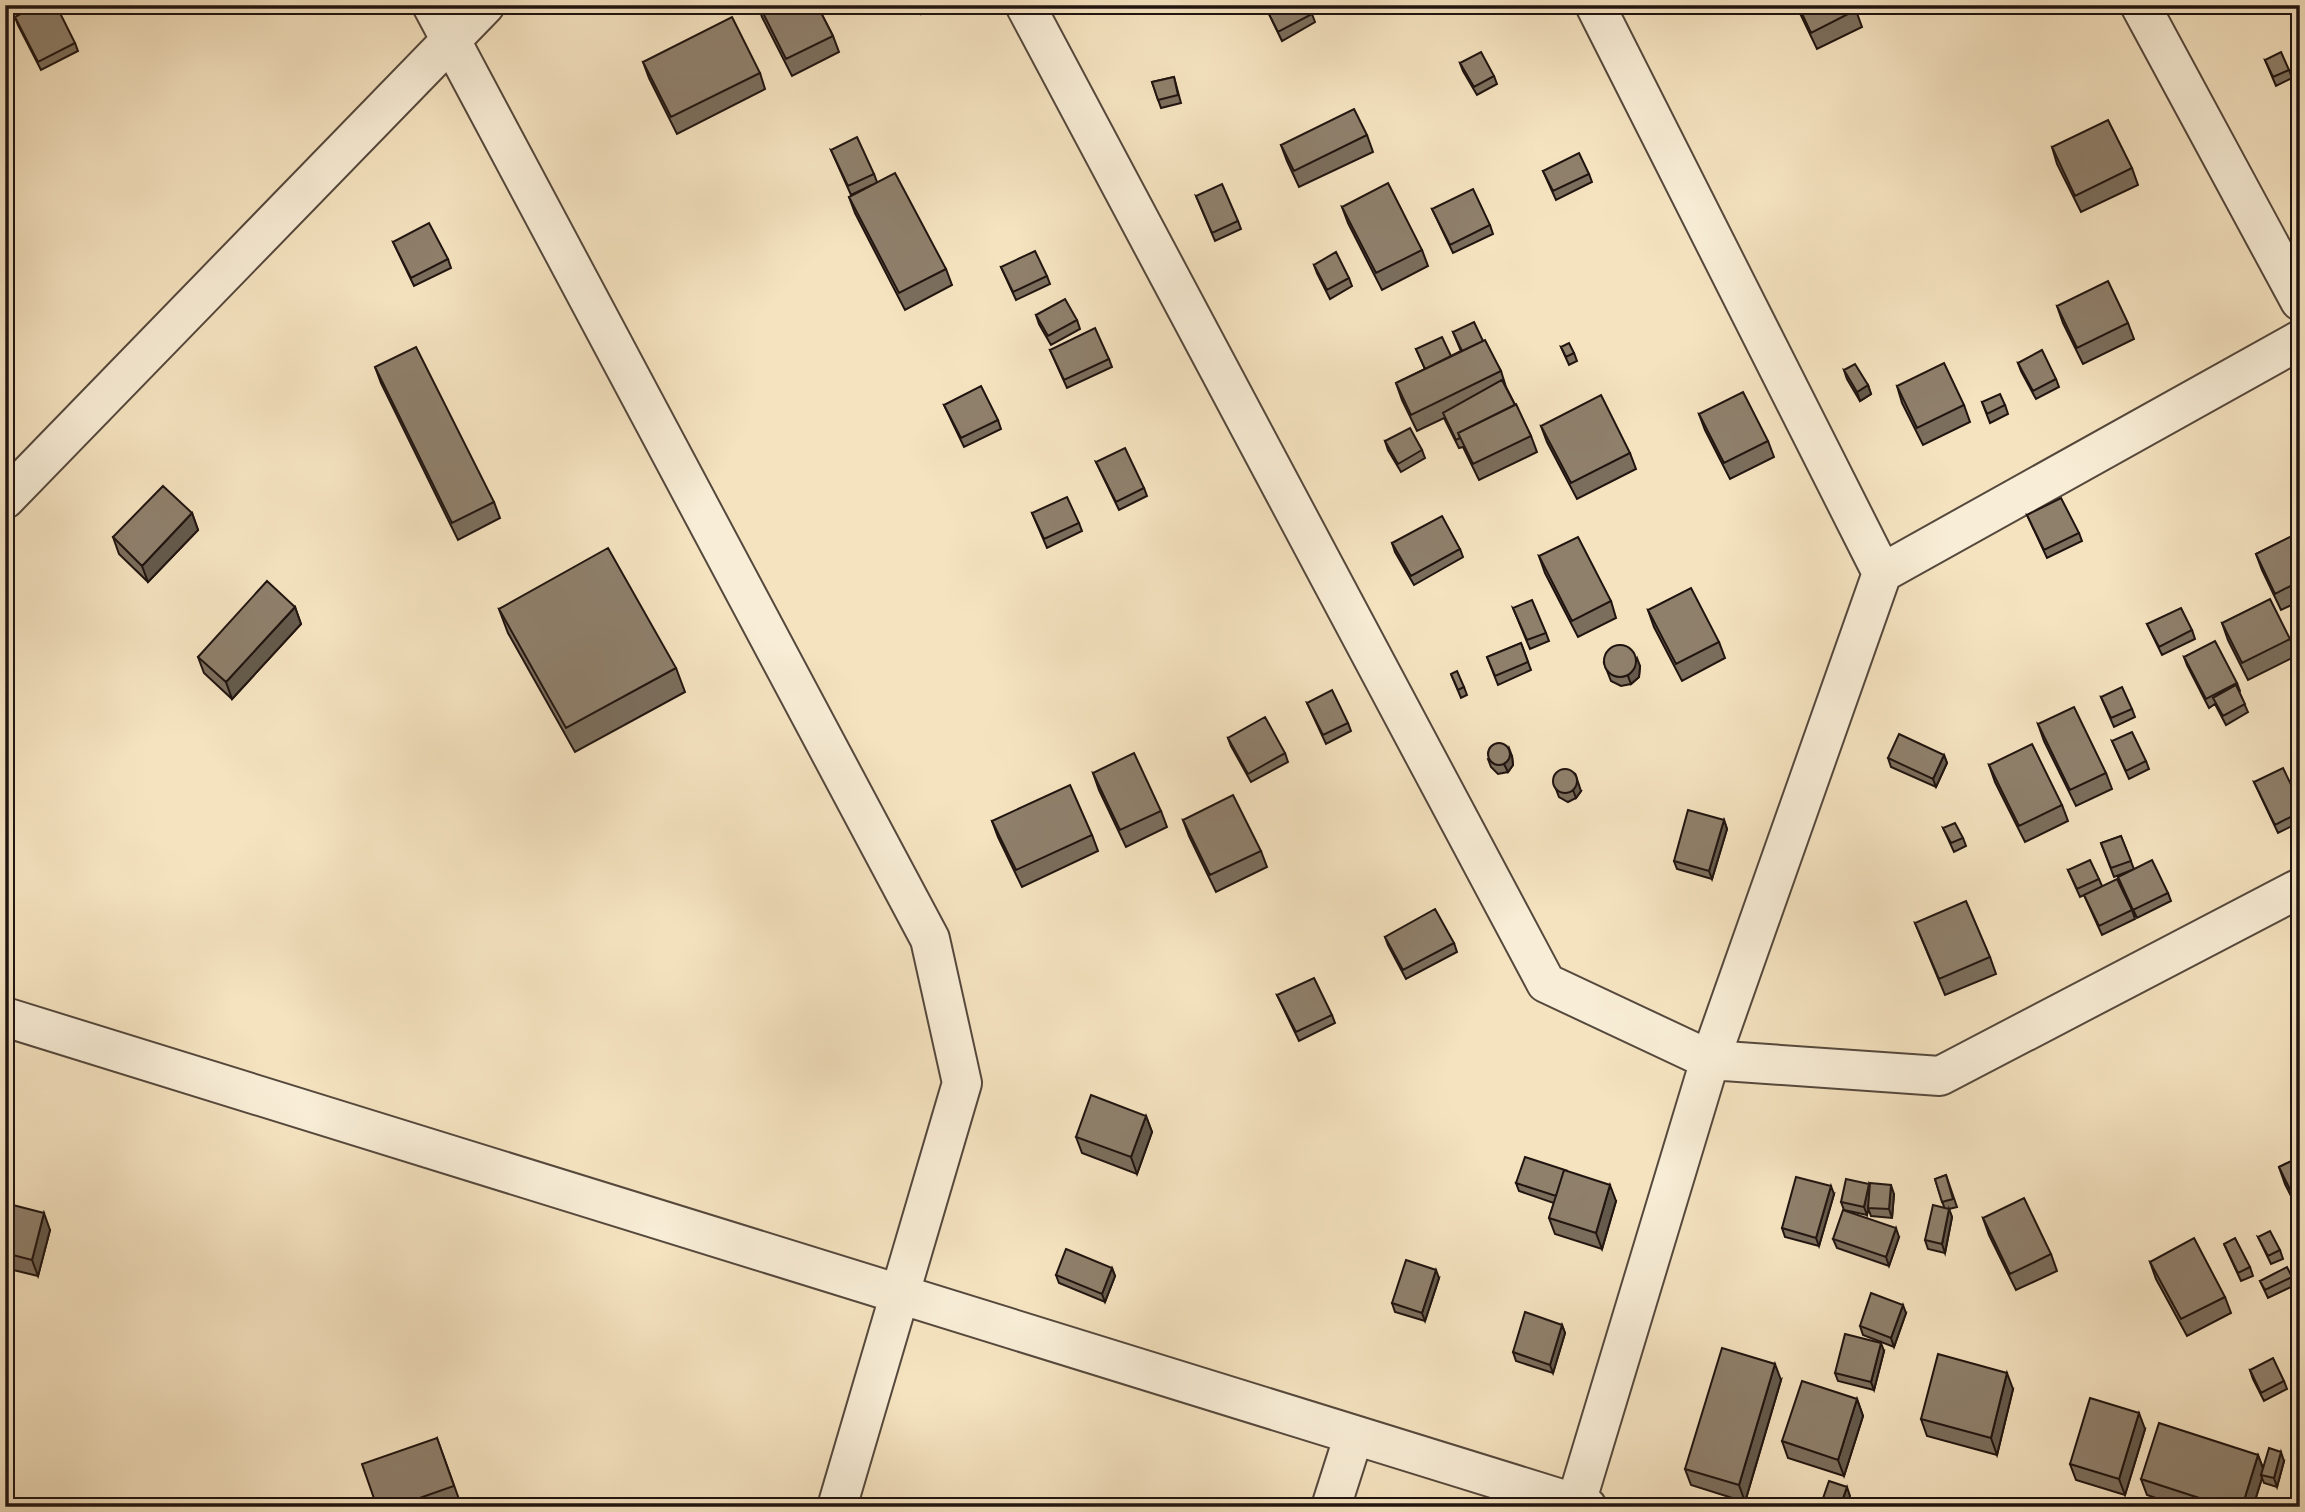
<svg xmlns="http://www.w3.org/2000/svg" width="2305" height="1512" font-family="Vollkorn,serif">
<style>
.lines{fill:none;stroke-linecap:round;stroke-linejoin:round}
.street-casing{stroke:#55483c;stroke-width:42}
.street{stroke:#f8edd6;stroke-width:38}
.wall{fill:#7b6e5d;stroke:#201410;stroke-width:2}
.shaded-wall{fill:#645a4c;stroke:#201410;stroke-width:2}
.building{fill:#8f806c;stroke:#201410;stroke-width:2}
</style>
<rect width="100%" height="100%" fill="#f5e3c0"/>
<filter id="stains"><feTurbulence type="fractalNoise" baseFrequency=".00286" numOctaves="4"/><feColorMatrix values="0 0 0 0 .2 0 0 0 0 .09 0 0 0 0 .02 0 0 0 .5 -.17"/></filter>
<radialGradient id="worn" r=".72"><stop offset=".6" stop-color="#630" stop-opacity="0"/><stop offset="1" stop-color="#630" stop-opacity=".3"/></radialGradient>
<g class="lines">
<defs>
<path id="street" d="M432 5 930 939 962 1083 837 1507
M1025 5 1546 983 1710 1060 1940 1076 2300 888
M2140 5 2300 301
M5 499 485 5
M1882 573 2300 340
M5 1017 1587 1507
M1576 1503 1710 1060 1882 573 1595 5
M1331 1507 1354 1435"/>
</defs>
<use href="#street" class="street-casing"/>
<use href="#street" class="street"/>
</g>
<path class="wall" d="M758 5H817L833 36 839 52 792 76 762 17Z
M917 5H938L921 14Z
M1796 5H1854L1862 27 1817 49Z
M1268 12 1312 14 1315 22 1282 41Z
M15 17 75 43 78 51 41 70 18 25Z
M2265 60 2289 70 2292 78 2276 86Z
M643 62 760 73 765 89 677 134 649 78Z
M1460 63 1494 76 1497 84 1477 95 1463 71Z
M1174 77 1181 103 1161 108 1152 82Z
M1367 135 1373 152 1299 187 1287 161 1281 145Z
M2052 147 2132 168 2138 185 2081 212 2057 164Z
M831 150 874 174 877 182 946 269 952 285 905 310 855 213 849 197 872 185 851 195Z
M1543 171 1589 174 1592 182 1556 200Z
M1196 196 1238 221 1241 229 1215 241Z
M1342 207 1422 250 1428 266 1382 290 1348 223Z
M1432 209 1490 225 1493 234 1453 253Z
M393 242 448 259 451 268 414 286Z
M1314 265 1349 278 1352 286 1330 299 1317 273Z
M1001 267 1047 276 1050 284 1016 300Z
M2057 306 2128 323 2134 339 2083 364 2063 323Z
M1036 315 1077 320 1080 329 1051 345 1039 324Z
M1453 332 1483 341 1501 371 1506 387 1531 436 1537 452 1479 480 1463 447 1459 448 1444 418 1417 431 1402 400 1396 383 1425 369 1416 349 1451 356 1461 351Z
M1561 347 1574 353 1577 361 1569 365Z
M1050 350 1109 359 1112 367 1067 388Z
M2018 363 2056 379 2059 387 2036 399 2021 371Z
M375 367 494 502 500 518 458 540 381 383Z
M1844 370 1868 385 1871 394 1860 401 1847 379Z
M1897 386 1964 405 1970 422 1923 445 1902 403Z
M1982 402 2005 405 2008 414 1990 423Z
M944 405 998 420 1001 429 964 447Z
M1699 414 1768 441 1774 457 1730 479 1705 430Z
M1541 426 1630 453 1636 469 1577 499 1547 442Z
M1385 441 1422 450 1425 458 1401 472 1388 450Z
M1096 462 1144 488 1147 496 1119 510Z
M192 513 198 530 148 582 119 554 113 537Z
M1032 513 1079 523 1082 531 1047 548Z
M2027 515 2079 533 2082 541 2047 558Z
M2300 532V601L2281 610 2262 570 2256 554Z
M1392 543 1460 549 1463 557 1414 585 1395 552Z
M1539 556 1611 601 1616 618 1578 637 1545 573Z
M295 607 301 624 232 699 204 673 198 657Z
M1513 608 1546 633 1549 641 1530 649Z
M499 609 676 668 685 692 575 752 508 633Z
M1648 610 1719 642 1725 658 1682 681 1654 627Z
M2222 623 2290 639 2296 656 2248 680 2228 640Z
M2147 624 2192 630 2195 639 2162 655Z
M1521 643 1531 670 1498 685 1487 657Z
M2184 657 2237 683 2240 691 2239 692 2248 712 2226 725 2215 704 2209 708 2187 665Z
M1604 663 1640 666 1639 677 1631 684 1621 686 1611 681Z
M1451 674 1464 687 1467 695 1461 698Z
M2101 697 2132 709 2135 717 2114 727Z
M1307 703 1348 723 1351 731 1326 744Z
M2038 724 2106 773 2112 789 2076 806 2044 741Z
M1228 738 1285 753 1288 762 1251 782 1231 746Z
M2112 741 2146 761 2149 769 2129 779Z
M1944 755 1947 763 1936 787 1891 767 1888 758Z
M1512 756 1513 765 1508 772 1498 774 1491 767 1488 759Z
M1989 765 2062 805 2068 821 2025 842 1995 782Z
M1093 773 1161 811 1167 827 1126 847 1099 790Z
M2254 782 2300 803V822L2278 833Z
M1556 789 1581 791 1576 798 1568 802 1559 797Z
M1183 820 1261 851 1267 867 1216 892 1189 836Z
M1724 820 1727 829 1712 879 1677 869 1674 861Z
M992 821 1092 835 1098 851 1022 887 998 837Z
M1943 828 1963 838 1966 846 1954 852Z
M2121 836 2134 869 2168 893 2171 901 2137 918 2118 877 2132 870 2114 877 2101 843Z
M2068 870 2099 879 2102 886 2132 910 2135 919 2102 935 2084 895 2080 897Z
M1915 923 1990 957 1996 974 1945 995Z
M1385 937 1454 943 1457 952 1406 979 1388 945Z
M1277 995 1332 1015 1335 1023 1299 1041Z
M1146 1116 1152 1132 1137 1174 1082 1153 1076 1137Z
M2300 1157V1214L2285 1184 2279 1167Z
M1946 1175 1957 1207 1949 1209 1952 1217 1945 1253 1928 1249 1925 1240 1944 1207 1935 1179Z
M1516 1183 1616 1201 1602 1249 1555 1234 1549 1218 1554 1203 1519 1191Z
M1869 1184 1870 1187 1894 1194 1892 1218 1871 1216 1868 1208 1867 1215 1844 1210 1841 1202Z
M1834 1194 1819 1246 1785 1237 1782 1228Z
M5 1203 50 1230 38 1276 5 1268Z
M1983 1218 2051 1254 2057 1271 2016 1290 1989 1235Z
M1899 1237 1889 1266 1837 1248 1833 1239Z
M2258 1237 2280 1250 2283 1259 2271 1264Z
M2224 1244 2250 1267 2253 1276 2241 1281Z
M2150 1262 2225 1297 2231 1313 2187 1336 2156 1279Z
M1112 1268 1115 1276 1105 1302 1059 1283 1056 1275Z
M2292 1277 2295 1285 2268 1298 2260 1281Z
M1439 1278 1425 1321 1395 1312 1392 1303Z
M1906 1313 1894 1347 1863 1335 1860 1326Z
M1562 1325 1565 1333 1553 1373 1516 1361 1513 1352Z
M1884 1351 1874 1390 1838 1381 1835 1373Z
M2250 1370 2284 1381 2287 1389 2264 1401 2253 1379Z
M1781 1380 1745 1502 1691 1485 1685 1469Z
M2013 1389 1997 1455 1927 1436 1921 1419Z
M1857 1399 1863 1416 1844 1476 1788 1458 1782 1441Z
M2145 1429 2125 1495 2076 1480 2070 1464Z
M437 1438 460 1502 447 1507H377Z
M2258 1455 2263 1468 2284 1461 2277 1487 2264 1483 2262 1478 2253 1507H2182L2147 1495 2141 1479Z"/>
<path class="shaded-wall" d="M1868 385 1871 394 1860 401 1857 392Z
M192 513 198 530 148 582 142 566Z
M295 607 301 624 232 699 226 682Z
M1637 658 1640 666 1639 677 1631 684 1628 676Z
M1509 748 1512 756 1513 765 1508 772 1504 764Z
M1944 755 1947 763 1936 787 1933 779Z
M1575 773 1581 791 1576 798 1573 790Z
M1724 820 1727 829 1712 879 1709 871Z
M1146 1116 1152 1132 1137 1174 1131 1157Z
M1869 1184 1872 1192 1867 1215 1864 1207Z
M1610 1185 1616 1201 1602 1249 1596 1233Z
M1891 1185 1894 1194 1892 1218 1889 1209Z
M1831 1186 1834 1194 1819 1246 1816 1238Z
M1949 1209 1952 1217 1945 1253 1942 1244Z
M44 1213 50 1230 38 1276 32 1260Z
M1896 1228 1899 1237 1889 1266 1886 1257Z
M1112 1268 1115 1276 1105 1302 1102 1294Z
M1436 1270 1439 1278 1425 1321 1422 1313Z
M1903 1305 1906 1313 1894 1347 1891 1338Z
M1562 1325 1565 1333 1553 1373 1550 1365Z
M1881 1343 1884 1351 1874 1390 1871 1382Z
M1775 1364 1781 1380 1745 1502 1739 1485Z
M2007 1373 2013 1389 1997 1455 1991 1438Z
M1857 1399 1863 1416 1844 1476 1838 1460Z
M2139 1413 2145 1429 2125 1495 2119 1479Z
M2281 1452 2284 1461 2277 1487 2274 1478Z
M2258 1455 2264 1471 2261 1475 2262 1478 2253 1507H2242Z
M1847 1487 1850 1496 1846 1507H1840Z"/>
<path class="building" d="M37 5H56L75 43 38 62 15 17Z
M759 5H817L833 36 786 59Z
M1280 5H1308L1312 14 1278 32 1268 12Z
M1798 5H1854L1856 10 1811 33Z
M732 17 760 73 671 117 643 62Z
M1481 52 1494 76 1474 87 1460 63Z
M2281 52 2289 70 2273 77 2265 60Z
M1174 77 1178 95 1158 100 1152 82Z
M1354 109 1367 135 1294 171 1281 145Z
M2108 120 2132 168 2075 196 2052 147Z
M857 137 874 174 848 186 831 150Z
M1579 153 1589 174 1553 191 1543 171Z
M895 173 946 269 899 293 849 197Z
M1388 183 1422 250 1376 273 1342 207Z
M1222 184 1238 221 1212 233 1196 196Z
M1473 189 1490 225 1450 245 1432 209Z
M429 223 448 259 411 278 393 242Z
M1035 251 1047 276 1013 292 1001 267Z
M1336 252 1349 278 1327 290 1314 265Z
M2108 281 2128 323 2077 348 2057 306Z
M1065 299 1077 320 1048 336 1036 315Z
M1474 322 1483 341 1462 351 1453 332Z
M1095 328 1109 359 1064 380 1050 350Z
M1442 337 1451 356 1425 369 1416 349Z
M1485 340 1501 371 1411 415 1396 383Z
M1569 343 1574 353 1566 357 1561 347Z
M416 347 494 502 452 523 375 367Z
M2042 350 2056 379 2033 391 2018 363Z
M1944 363 1964 405 1917 428 1897 386Z
M1855 364 1868 385 1857 392 1844 370Z
M1502 380 1515 405 1458 433 1460 438 1456 440 1443 413Z
M981 386 998 420 961 438 944 405Z
M1743 392 1768 441 1724 463 1699 414Z
M2000 394 2005 405 1987 414 1982 402Z
M1601 395 1630 453 1571 483 1541 426Z
M1516 404 1531 436 1473 464 1458 433Z
M1410 428 1422 450 1398 464 1385 441Z
M1125 448 1144 488 1116 502 1096 462Z
M163 486 192 513 142 566 113 537Z
M1067 497 1079 523 1044 539 1032 513Z
M2061 498 2079 533 2044 550 2027 515Z
M1442 516 1460 549 1411 576 1392 543Z
M2300 532V581L2275 594 2256 554Z
M1578 537 1611 601 1572 621 1539 556Z
M608 548 676 668 566 728 499 609Z
M267 581 295 607 226 682 198 657Z
M1691 588 1719 642 1676 664 1648 610Z
M2270 599 2290 639 2242 663 2222 623Z
M1532 600 1546 633 1527 640 1513 608Z
M2181 608 2192 630 2159 647 2147 624Z
M2215 641 2237 683 2206 699 2184 657Z
M1521 643 1528 662 1495 676 1487 657Z
M1604 661a16 16 0 1 1 32 0a16 16 0 1 1-32 0Z
M1457 671 1464 687 1458 690 1451 674Z
M2236 685 2245 704 2223 716 2213 698Z
M2122 687 2132 709 2111 718 2101 697Z
M1332 690 1348 723 1323 735 1307 703Z
M2074 707 2106 773 2070 790 2038 724Z
M1265 717 1285 753 1248 774 1228 738Z
M2132 732 2146 761 2126 771 2112 741Z
M1899 734 1944 755 1933 779 1888 758Z
M1488 754a11 11 0 1 1 22 0a11 11 0 1 1-22 0Z
M2032 744 2062 805 2019 826 1989 765Z
M1134 753 1161 811 1120 830 1093 773Z
M2283 768 2300 803V812L2275 825 2254 782Z
M1553 781a12 12 0 1 1 24 0a12 12 0 1 1-24 0Z
M1070 785 1092 835 1016 870 992 821Z
M1233 795 1261 851 1210 875 1183 820Z
M1688 810 1724 820 1709 871 1674 861Z
M1955 823 1963 838 1951 843 1943 828Z
M2121 836 2131 861 2111 868 2101 843Z
M2090 860 2099 879 2077 889 2068 870Z
M2152 860 2168 893 2133 910 2118 877Z
M2117 879 2132 910 2099 926 2084 895Z
M1966 901 1990 957 1939 979 1915 923Z
M1435 909 1454 943 1403 970 1385 937Z
M1314 978 1332 1015 1296 1032 1277 995Z
M1091 1095 1146 1116 1131 1157 1076 1137Z
M1525 1157 1568 1171 1564 1170 1556 1196 1516 1183Z
M2300 1157V1210L2279 1167Z
M1564 1170 1610 1185 1596 1233 1549 1218Z
M1946 1175 1953 1199 1942 1202 1935 1179Z
M1796 1177 1831 1186 1816 1238 1782 1228Z
M1846 1179 1869 1184 1864 1207 1841 1202Z
M1870 1183 1891 1185 1889 1209 1868 1208Z
M2024 1198 2051 1254 2010 1274 1983 1218Z
M5 1203 44 1213 32 1260 5 1253Z
M1933 1205 1949 1209 1942 1244 1925 1240Z
M1843 1210 1896 1228 1886 1257 1833 1239Z
M2270 1231 2280 1250 2268 1256 2258 1237Z
M2194 1238 2225 1297 2181 1319 2150 1262Z
M2235 1238 2250 1267 2238 1273 2224 1244Z
M1066 1249 1112 1268 1102 1294 1056 1275Z
M1406 1260 1436 1270 1422 1313 1392 1303Z
M2287 1267 2292 1277 2265 1290 2260 1281Z
M1871 1293 1903 1305 1891 1338 1860 1326Z
M1525 1312 1562 1325 1550 1365 1513 1352Z
M1845 1334 1881 1343 1871 1382 1835 1373Z
M1722 1348 1775 1364 1739 1485 1685 1469Z
M1938 1354 2007 1373 1991 1438 1921 1419Z
M2273 1358 2284 1381 2261 1393 2250 1370Z
M1802 1381 1857 1399 1838 1460 1782 1441Z
M2090 1398 2139 1413 2119 1479 2070 1464Z
M2159 1423 2258 1455 2242 1507H2227L2141 1479Z
M437 1438 454 1486 394 1507H377L362 1464Z
M2269 1448 2281 1452 2274 1478 2261 1475Z
M1829 1481 1847 1487 1840 1507H1820Z
M2024 1502 2043 1507H2023Z"/>
<rect width="2305" height="1512" fill="none" stroke="#f5e3c0" stroke-width="28"/>
<rect x="7" y="7" width="2291" height="1498" fill="none" stroke="#201410" stroke-width="3.5"/>
<rect x="14" y="14" width="2277" height="1484" fill="none" stroke="#201410" stroke-width="2"/>
<rect width="100%" height="100%" filter="url(#stains)"/>
<rect width="100%" height="100%" fill="url(#worn)"/>
</svg>
